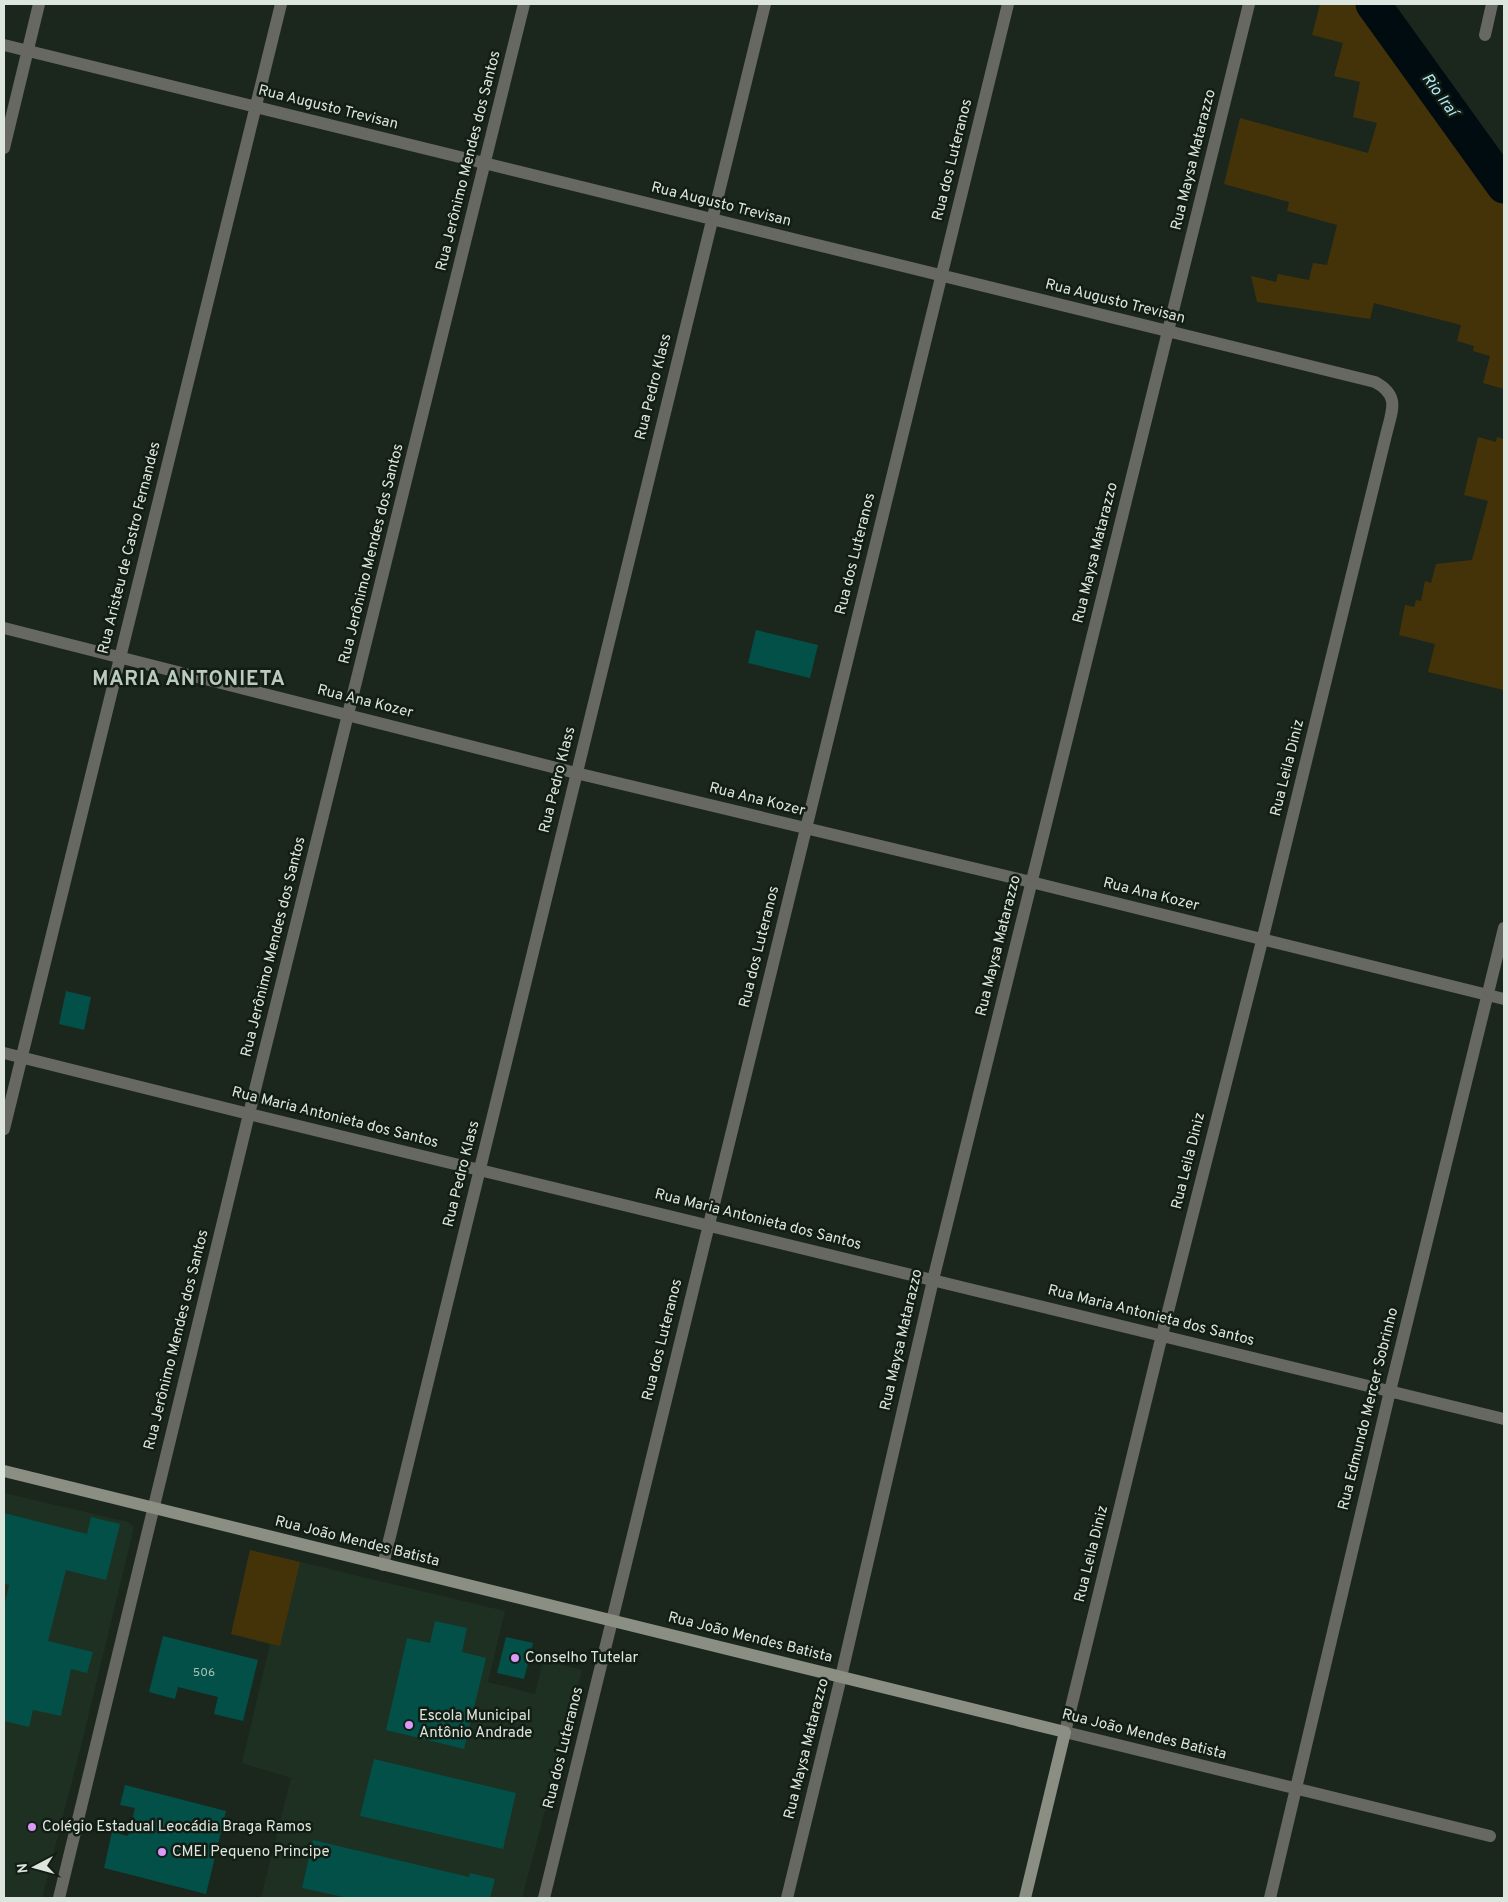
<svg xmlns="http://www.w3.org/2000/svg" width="1508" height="1902" font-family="Overpass,sans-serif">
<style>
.built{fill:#1e3022}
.green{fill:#443309}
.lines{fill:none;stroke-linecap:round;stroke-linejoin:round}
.river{stroke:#010c10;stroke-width:35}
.building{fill:#025048}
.street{stroke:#666861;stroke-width:12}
.secondary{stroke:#8b8e83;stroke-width:12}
.poi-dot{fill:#d89af8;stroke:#121d14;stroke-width:2}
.labels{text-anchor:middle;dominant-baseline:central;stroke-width:5;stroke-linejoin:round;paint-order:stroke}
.number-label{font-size:12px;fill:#a6c0b9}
.street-label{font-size:15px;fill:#dde5df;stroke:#121d14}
.poi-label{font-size:15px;fill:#dde5df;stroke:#121d14;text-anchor:start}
.water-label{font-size:16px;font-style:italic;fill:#b4e9f7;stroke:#121d14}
.district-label{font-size:20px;font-weight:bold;letter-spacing:1px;fill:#bacabd;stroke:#121d14}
</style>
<rect width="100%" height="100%" fill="#1b271d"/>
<path class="built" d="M4 1493 128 1522 134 1527 81 1746 42 1898H4Z
M250 1550 505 1611 488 1682 535 1694 543 1660 582 1670 522 1898H261L291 1778 242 1763 270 1644 231 1634Z"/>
<path class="green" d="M1320 4H1367L1504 201V389L1483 383 1490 356 1473 351 1474 346 1457 341 1461 325 1374 303 1370 319 1257 302 1251 276 1276 282 1278 274 1309 280 1313 263 1327 265 1337 225 1287 211 1289 202 1224 184 1240 118 1368 153 1377 123 1353 117 1360 82 1334 76 1343 43 1312 35Z
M1478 437 1496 442 1497 437 1504 439V690L1428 672 1435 644 1399 635 1405 605 1414 607 1416 600 1421 601 1425 581 1431 583 1436 564 1472 560 1488 501 1464 495Z
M250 1550 300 1562 280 1646 231 1634Z"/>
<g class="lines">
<path class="river" d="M1373 4 1504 186"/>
</g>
<path class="building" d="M756 630 818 645 810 678 748 663Z
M66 991 91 997 84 1030 59 1024Z
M4 1513 87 1534 91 1517 120 1524 106 1580 66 1570 48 1641 93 1652 87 1673 71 1669 61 1716 33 1710 29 1727 4 1721V1606L9 1585 4 1584Z
M435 1621 467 1628 462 1652 486 1658 464 1749 386 1730 407 1638 430 1643Z
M163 1636 258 1660 243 1721 214 1714 218 1697 178 1687 175 1699 149 1692Z
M506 1637 533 1643 524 1679 497 1673Z
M374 1759 516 1793 503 1849 360 1816Z
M125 1785 226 1811 206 1894 104 1868 112 1832 128 1836 135 1808 120 1805Z
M313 1840 469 1877 470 1873 495 1879 490 1898H348L302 1888Z"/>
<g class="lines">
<path class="street" d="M1485 35 1492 4
M4 45 1375 382C1399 395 1393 408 1387 431L1262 941 1162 1335 1065 1732 1490 1836
M4 148 39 4
M4 628 576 773 1031 882 1504 999
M4 1053 249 1114 1504 1419
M4 1129 281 4
M383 1565 765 4
M59 1898 249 1114 524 4
M544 1898 1008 4
M787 1898 841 1677 933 1280 1249 4
M1270 1898 1390 1391 1504 928"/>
<path class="secondary" d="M4 1471 1065 1732 1025 1898"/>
</g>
<g class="poi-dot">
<circle cx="515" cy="1658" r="5"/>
<circle cx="409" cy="1725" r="5"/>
<circle cx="32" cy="1827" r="5"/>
<circle cx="162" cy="1852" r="5"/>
</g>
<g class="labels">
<g class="number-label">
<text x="204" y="1673">506</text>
</g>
<g class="street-label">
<text transform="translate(328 108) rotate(14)">Rua Augusto Trevisan</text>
<text transform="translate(953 160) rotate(-76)">Rua dos Luteranos</text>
<text transform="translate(1194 160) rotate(-76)">Rua Maysa Matarazzo</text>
<text transform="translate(469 161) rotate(-76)">Rua Jerônimo Mendes dos Santos</text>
<text transform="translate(721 205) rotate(14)">Rua Augusto Trevisan</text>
<text transform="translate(1115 302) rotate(14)">Rua Augusto Trevisan</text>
<text transform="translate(654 387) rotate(-76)">Rua Pedro Klass</text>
<text transform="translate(130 548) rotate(-76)">Rua Aristeu de Castro Fernandes</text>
<text transform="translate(1096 553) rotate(-76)">Rua Maysa Matarazzo</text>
<text transform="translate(372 554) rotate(-76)">Rua Jerônimo Mendes dos Santos</text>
<text transform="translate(856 554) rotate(-76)">Rua dos Luteranos</text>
<text transform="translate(365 702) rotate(14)">Rua Ana Kozer</text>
<text transform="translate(1288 768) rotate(-76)">Rua Leila Diniz</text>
<text transform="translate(558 780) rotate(-76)">Rua Pedro Klass</text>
<text transform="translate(757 800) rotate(14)">Rua Ana Kozer</text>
<text transform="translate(1151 895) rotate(14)">Rua Ana Kozer</text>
<text transform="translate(999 946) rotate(-76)">Rua Maysa Matarazzo</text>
<text transform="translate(274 947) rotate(-76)">Rua Jerônimo Mendes dos Santos</text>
<text transform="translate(760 947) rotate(-76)">Rua dos Luteranos</text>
<text transform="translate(335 1118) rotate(14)">Rua Maria Antonieta dos Santos</text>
<text transform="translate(1189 1161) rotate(-76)">Rua Leila Diniz</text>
<text transform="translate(462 1174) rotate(-76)">Rua Pedro Klass</text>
<text transform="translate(758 1220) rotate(14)">Rua Maria Antonieta dos Santos</text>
<text transform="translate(1151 1316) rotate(14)">Rua Maria Antonieta dos Santos</text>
<text transform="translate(177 1340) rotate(-76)">Rua Jerônimo Mendes dos Santos</text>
<text transform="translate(663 1340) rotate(-76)">Rua dos Luteranos</text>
<text transform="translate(902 1340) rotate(-77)">Rua Maysa Matarazzo</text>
<text transform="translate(1369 1409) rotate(-76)">Rua Edmundo Mercer Sobrinho</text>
<text transform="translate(357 1542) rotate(14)">Rua João Mendes Batista</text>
<text transform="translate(1092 1554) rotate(-76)">Rua Leila Diniz</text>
<text transform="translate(750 1638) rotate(14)">Rua João Mendes Batista</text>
<text transform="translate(1144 1735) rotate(14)">Rua João Mendes Batista</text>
<text transform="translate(564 1748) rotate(-76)">Rua dos Luteranos</text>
<text transform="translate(807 1749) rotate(-76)">Rua Maysa Matarazzo</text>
</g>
<g class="poi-label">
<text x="525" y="1658">Conselho Tutelar</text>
<text x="419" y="1716">Escola Municipal<tspan x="419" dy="17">Antônio Andrade</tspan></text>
<text x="42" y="1827">Colégio Estadual Leocádia Braga Ramos</text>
<text x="172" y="1852">CMEI Pequeno Principe</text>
</g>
<g class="water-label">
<text transform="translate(1439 95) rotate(54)">Rio Iraí</text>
</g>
<g class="district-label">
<text x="189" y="680">MARIA ANTONIETA</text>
</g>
</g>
<rect width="1508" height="1902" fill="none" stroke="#dde5df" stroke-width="10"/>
<g transform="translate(35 1867) rotate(264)" stroke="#121d14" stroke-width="4" paint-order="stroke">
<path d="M0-4L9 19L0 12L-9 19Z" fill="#dde5df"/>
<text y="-8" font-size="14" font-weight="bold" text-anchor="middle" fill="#dde5df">N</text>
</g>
</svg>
